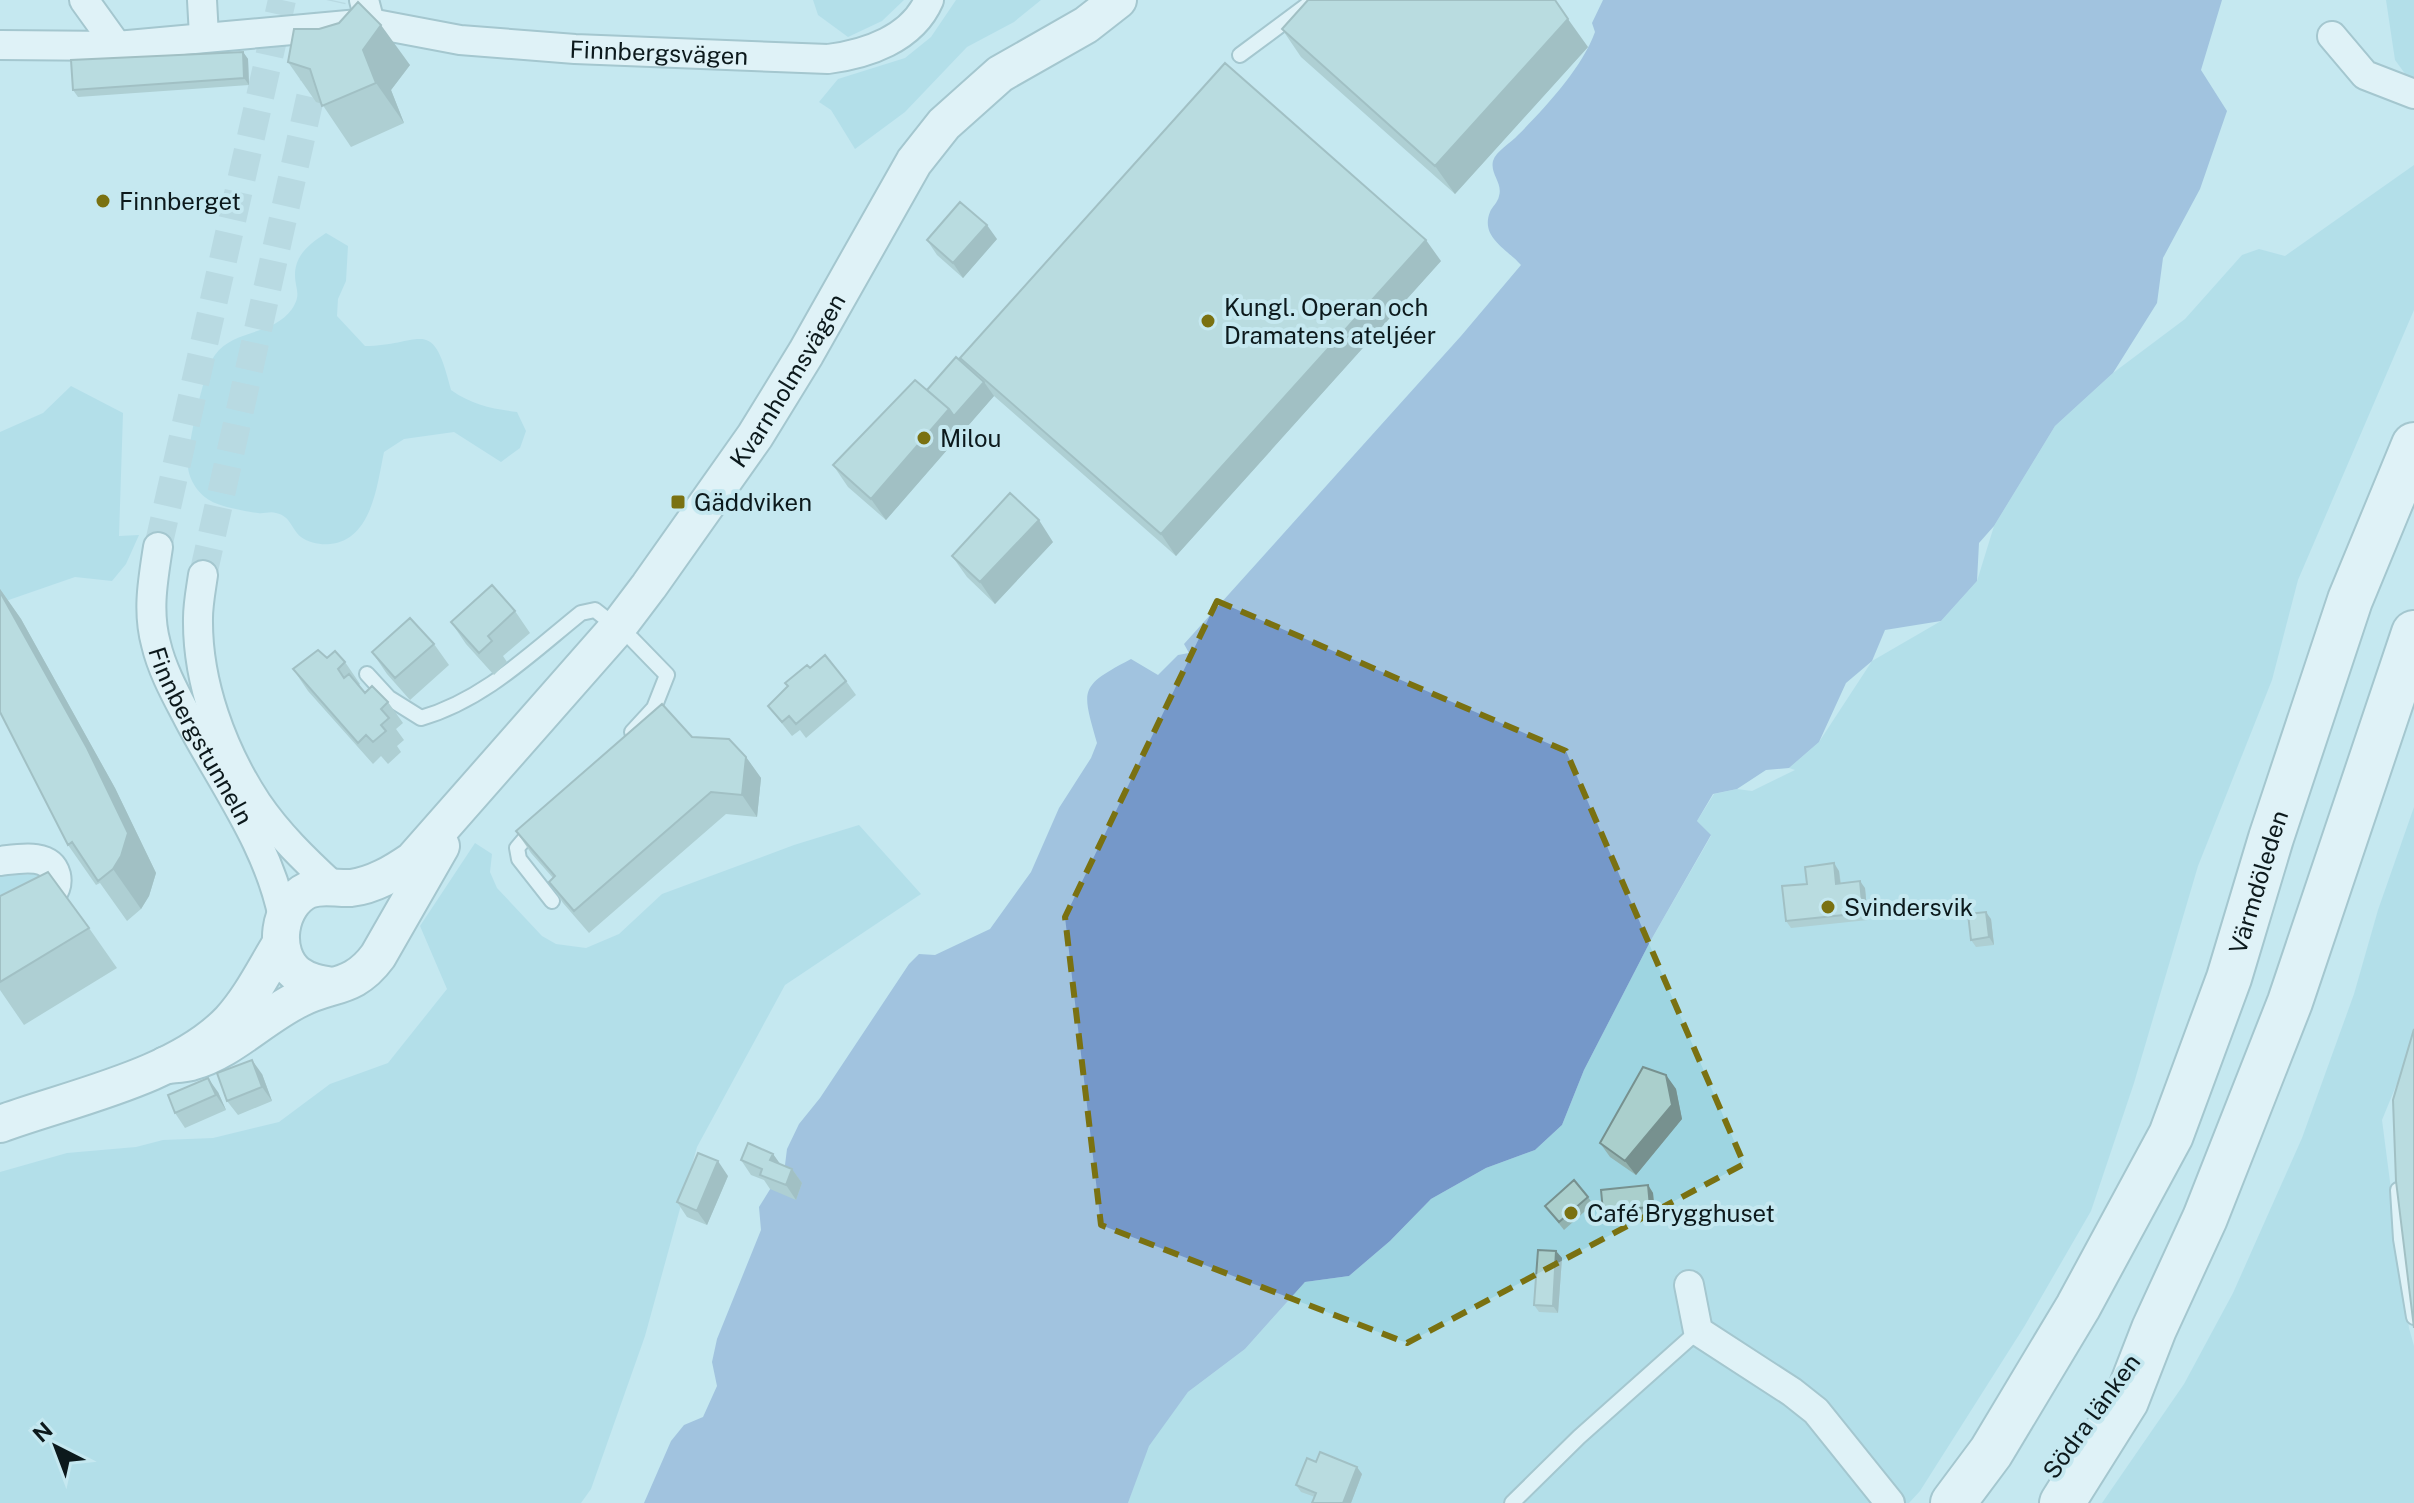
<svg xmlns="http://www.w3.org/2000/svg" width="2414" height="1503" font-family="'Public Sans',sans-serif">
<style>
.green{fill:#9ed5e1}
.water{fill:#7598c9}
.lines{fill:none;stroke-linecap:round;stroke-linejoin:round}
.minor-tunnel{stroke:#a9c9d0;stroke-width:28;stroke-dasharray:28 14;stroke-linecap:butt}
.service-casing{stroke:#7d9fa6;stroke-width:18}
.minor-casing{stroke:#7d9fa6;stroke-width:32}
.tertiary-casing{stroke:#7d9fa6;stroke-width:40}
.motorway-casing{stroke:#7d9fa6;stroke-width:48}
.service{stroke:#fff;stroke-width:14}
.minor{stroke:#fff;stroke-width:28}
.tertiary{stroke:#fff;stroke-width:36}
.motorway{stroke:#fff;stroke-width:44}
.wall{fill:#92b2af}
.shaded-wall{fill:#77918f}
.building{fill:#aacfcc;stroke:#77918f;stroke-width:2}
.marked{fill:none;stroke:#7a7111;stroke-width:6;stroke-dasharray:16 10;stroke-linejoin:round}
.poi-dot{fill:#7a7111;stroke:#c5e8f0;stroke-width:3}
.labels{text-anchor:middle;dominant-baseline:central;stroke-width:8;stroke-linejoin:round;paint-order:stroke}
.street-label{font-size:24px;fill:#0c191c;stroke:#c5e8f0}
.poi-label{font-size:24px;fill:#0c191c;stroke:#c5e8f0;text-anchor:start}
</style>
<rect width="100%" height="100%" fill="#c5e8f0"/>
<path class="green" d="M813 0H904L882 21 848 37 818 15Z
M956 0H1041L1014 22 967 47 905 112 855 149 831 110 819 102 838 79 905 58 931 37Z
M2386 0H2414V86L2395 60Z
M2414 165V310L2298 580 2272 680 2198 866 2134 1083 2091 1211 2024 1327 1920 1491 1909 1503H1128L1148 1446 1188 1392 1245 1349 1305 1282 1349 1276 1390 1241 1431 1199 1486 1168 1535 1150 1562 1125 1584 1070 1651 940 1711 836 1697 821 1714 794 1737 789 1752 791 1795 770 1789 768 1819 742 1872 661 1941 621 1977 581 1994 526 2055 426 2113 373 2185 319 2242 255 2259 249 2285 256Z
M326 233 348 246 346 281 338 299 337 316 365 346C424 345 432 314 451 390 472 405 493 409 517 412L526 431 520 448 501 462 454 432 404 439 384 452C377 485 372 540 330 544 321 545 309 543 301 537 291 529 291 516 276 513 270 511 264 514 258 513 248 512 218 506 211 501 199 495 189 480 188 467 187 448 204 369 215 355 233 329 273 336 292 309 302 294 295 289 295 275 295 254 311 243 326 233Z
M71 386 123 413 119 536 139 535 126 564 112 581 75 577 0 603V432L43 413Z
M2414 807V1042L2382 1120 2409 1328 2414 1346V1503H2102L2184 1384 2233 1293 2302 1138 2354 994 2378 910Z
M859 825 921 894 785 985 697 1147 645 1336 591 1489 581 1503H0V1172L67 1153 136 1147 163 1140 213 1138 279 1122 330 1084 388 1063 447 989 420 926 475 843 492 854 490 872 497 888 542 936 556 944 586 948 619 934 662 894 794 845Z
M39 874 46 891 0 921V876Z"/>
<path class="water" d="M1603 0H2222L2201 70 2227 111 2200 189 2163 258 2157 303 2113 373 2055 426 1994 526 1979 543 1977 581 1941 621 1885 630 1872 661 1846 683 1819 742 1789 768 1766 770 1737 789 1713 794 1697 821 1711 835 1651 940 1584 1070 1562 1125 1535 1150 1486 1168 1431 1199 1390 1241 1349 1276 1305 1282 1245 1349 1188 1392 1149 1446 1128 1503H644L671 1441 684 1425 703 1417 717 1386 712 1362 717 1339 761 1230 759 1207 785 1165 787 1149 799 1124 820 1098 909 964 919 954 935 955 990 929 1031 872 1059 808 1091 758 1097 743C1082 689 1078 687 1131 659L1158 675 1178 655 1189 653 1184 644 1461 336 1521 265C1506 248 1480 237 1490 212 1492 207 1498 202 1499 196 1503 183 1490 174 1493 161 1496 151 1511 143 1518 135 1545 108 1582 68 1595 32L1592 23Z"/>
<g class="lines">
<path class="minor-tunnel" d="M158 547 282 0
M203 575 332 0"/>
<defs>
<path id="service" d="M1240 55 1314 0
M367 674 389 698 421 718C484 700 531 653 581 613L595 610 632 639 667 675 654 708 632 732
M534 828 517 848 519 859 552 901
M2398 1190 2401 1239 2414 1317
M1512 1503 1579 1437 1698 1331"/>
<g id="minor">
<path d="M84 0 117 46"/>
<path d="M202 0 204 36"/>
<path d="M364 0 370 23"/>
<path d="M2332 36 2365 75 2414 94"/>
<path id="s1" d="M0 45 117 46 370 23 460 40 575 49 828 59C867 54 912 39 929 0"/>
<path id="s2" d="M158 547C153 580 147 611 156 644 162 670 176 695 188 718 222 783 269 845 283 918"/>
<path d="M203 575C201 589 198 604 198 618 197 682 222 750 257 803 278 834 305 860 332 885"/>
<path d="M0 861C18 859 50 852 56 875 58 884 55 892 48 898 36 911 16 919 0 928"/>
<path d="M1689 1285 1698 1331 1792 1392 1816 1411 1890 1503"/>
</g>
<g id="tertiary">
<path id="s3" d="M332 986C319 984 308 982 297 974 271 953 278 904 308 890 323 884 337 889 351 888 374 885 394 873 413 860L618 627 649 586 755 436 806 353 914 162 944 124 1000 74 1086 25 1118 0"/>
<path d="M166 1065C174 1064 183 1064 191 1062 231 1051 262 1017 299 999 332 982 353 990 378 956L441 846"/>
<path d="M0 1124C71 1098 177 1077 230 1021 251 998 265 969 281 943"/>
</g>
<g id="motorway">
<path id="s4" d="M1953 1503 1991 1452 2078 1307 2171 1135 2229 978 2271 838 2350 600 2414 445"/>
<path d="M2062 1503 2126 1401 2154 1329 2205 1218 2290 1002 2414 633"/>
</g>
</defs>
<use href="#service" class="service-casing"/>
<use href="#minor" class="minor-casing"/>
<use href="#tertiary" class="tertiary-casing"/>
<use href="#motorway" class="motorway-casing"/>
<use href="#service" class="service"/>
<use href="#minor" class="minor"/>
<use href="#tertiary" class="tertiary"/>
<use href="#motorway" class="motorway"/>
</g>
<path class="wall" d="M319 29 410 65 391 90 404 123 351 147 322 104 316 102 288 62Z
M1282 29 1588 47 1455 194 1301 57Z
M243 52 248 59 249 85 78 97 73 90Z
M997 239 963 278 937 255 927 240Z
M1441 261 1176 556 994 396 886 520 848 487 833 465 927 390 965 365 960 358Z
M1053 542 995 604 967 577 952 556Z
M0 589 21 619 115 788 156 873 149 896 141 909 127 921 100 883 96 885 68 845 0 712Z
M515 611 530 633 503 656 507 662 494 675 466 644 451 622Z
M434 644 449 665 410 700 387 674 372 652Z
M327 658 345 662 360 684 359 685 365 693 388 702 403 723 396 729 404 740 397 746 401 752 388 764 381 756 373 764 308 691 293 669Z
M810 668 846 681 856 695 806 738 800 730 792 736 768 706Z
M692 737 746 757 761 778 757 817 726 814 589 933 563 903 549 882 553 878 531 853 516 831Z
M1839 871 1841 883 1865 888 1868 920 1791 928 1786 921 1807 884Z
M0 896 89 928 117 968 24 1025 0 990Z
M1991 919 1994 945 1976 947 1971 940Z
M262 1074 272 1101 238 1115 227 1101Z
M1666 1075 1676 1089 1682 1119 1636 1175 1610 1157 1600 1143Z
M218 1092 226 1110 185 1128 175 1113Z
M773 1154 780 1164 792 1169 802 1183 796 1200 770 1189 764 1180 751 1175 741 1160Z
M728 1176 707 1225 687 1217 677 1202Z
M1648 1185 1653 1193 1655 1215 1608 1219 1603 1211Z
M1588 1197 1593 1204 1564 1230 1545 1206Z
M1556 1251 1562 1258 1558 1313 1539 1312 1534 1305Z
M1316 1462 1362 1474 1351 1503H1312L1315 1497 1301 1492 1296 1485Z"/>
<path class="shaded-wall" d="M1568 19 1588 47 1455 194 1435 166Z
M381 25 410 65 391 90 404 123 376 83 363 50Z
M243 52 248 59 249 85 244 78Z
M987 225 997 239 963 278 953 263Z
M1426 240 1441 261 1176 556 1161 534Z
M984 382 994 396 886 520 871 499 949 409Z
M1039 520 1053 542 995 604 980 582Z
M0 589 21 619 115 788 156 873 149 896 141 909 113 869 0 592Z
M746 757 761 778 757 817 742 795Z
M1834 863 1839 871 1841 891 1836 884Z
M1860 881 1865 888 1868 920 1863 913Z
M1986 912 1991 919 1994 945 1989 937Z
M252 1060 262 1074 272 1101 262 1087Z
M1666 1075 1676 1089 1682 1119 1636 1175 1625 1161Z
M208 1078 218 1092 226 1110 216 1095Z
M773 1154 783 1168 770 1160Z
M718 1161 728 1176 707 1225 697 1211Z
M792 1169 802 1183 796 1200 786 1185Z
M1648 1185 1653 1193 1655 1215 1650 1207Z
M1556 1251 1562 1258 1558 1313 1553 1306Z
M1357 1467 1362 1474 1351 1503H1343Z"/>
<path class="building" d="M1308 0H1555L1568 19 1435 166 1282 29Z
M358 2 381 25 363 50 376 83 322 106 310 69 288 62 294 29H319L339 23Z
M243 52 244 78 73 90 71 60Z
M1225 63 1426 240 1161 534 960 358Z
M960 202 987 225 953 263 927 240Z
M956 357 984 382 954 416 949 409 927 390Z
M915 380 949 409 871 499 833 465Z
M1010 493 1039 520 980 582 952 556Z
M492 585 515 611 488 636 492 641 479 653 451 622Z
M0 592 87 748 128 833 121 856 113 869 98 881 72 842 68 845 0 712Z
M410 618 434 644 395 678 372 652Z
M318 650 327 658 335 651 345 662 338 669 344 678 349 674 365 693 372 686 388 702 381 709 389 718 381 725 386 731 373 742 366 735 358 743 293 669Z
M825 655 846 681 796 724 789 716 782 722 768 706 788 686 785 683 807 665 810 668Z
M662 704 692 737 729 739 746 757 742 795 711 792 574 911 549 882 555 876 516 831Z
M1834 863 1836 884 1860 881 1863 913 1786 921 1782 886 1807 884 1805 867Z
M48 872 89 928 0 982V896Z
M1986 912 1989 937 1971 940 1968 914Z
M2414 1029V1328L2396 1181 2393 1100Z
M252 1060 262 1087 227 1101 217 1073Z
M1643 1067 1666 1075 1672 1105 1625 1161 1600 1143Z
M208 1078 216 1095 175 1113 168 1095Z
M748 1143 773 1154 770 1160 792 1169 786 1185 760 1175 762 1169 741 1160Z
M698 1153 718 1161 697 1211 677 1202Z
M1574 1180 1588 1197 1559 1222 1545 1206Z
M1648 1185 1650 1207 1603 1211 1601 1190Z
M1538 1250 1556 1251 1553 1306 1534 1305Z
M1320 1452 1357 1467 1343 1503H1312L1316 1493 1296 1485 1307 1458 1316 1462Z"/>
<path d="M0 0H2414V1503H0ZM1217 601 1566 751 1744 1164 1407 1343 1101 1225 1065 917Z" fill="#c5e8f0" fill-opacity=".55" fill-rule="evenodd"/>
<path class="marked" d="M1217 601 1566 751 1744 1164 1407 1343 1101 1225 1065 917Z"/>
<g class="poi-dot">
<circle cx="103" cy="201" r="8"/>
<circle cx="1208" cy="321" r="8"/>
<circle cx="924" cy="438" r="8"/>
<rect x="670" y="494" width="16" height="16" rx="4"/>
<circle cx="1828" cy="907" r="8"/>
<circle cx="1571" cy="1213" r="8"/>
</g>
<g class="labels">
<g class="street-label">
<text stroke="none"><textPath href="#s1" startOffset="662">Finnbergsvägen</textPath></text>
<text stroke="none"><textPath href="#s3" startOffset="858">Kvarnholmsvägen</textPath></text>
<text stroke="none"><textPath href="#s2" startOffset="200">Finnbergstunneln</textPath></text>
<text stroke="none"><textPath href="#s4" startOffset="696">Värmdöleden</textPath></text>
<text transform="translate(2091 1416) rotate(-54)">Södra länken</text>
</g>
<g class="poi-label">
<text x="119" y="201">Finnberget</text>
<text x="1224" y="307">Kungl. Operan och<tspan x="1224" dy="28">Dramatens ateljéer</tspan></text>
<text x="940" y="438">Milou</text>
<text x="694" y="502">Gäddviken</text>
<text x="1844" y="907">Svindersvik</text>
<text x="1587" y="1213">Café Brygghuset</text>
</g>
</g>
<g transform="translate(56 1447) rotate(318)" stroke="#c5e8f0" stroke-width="6" paint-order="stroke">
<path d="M0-6L14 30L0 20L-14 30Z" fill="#0c191c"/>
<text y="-12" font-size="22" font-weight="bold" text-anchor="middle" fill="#0c191c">N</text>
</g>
</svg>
